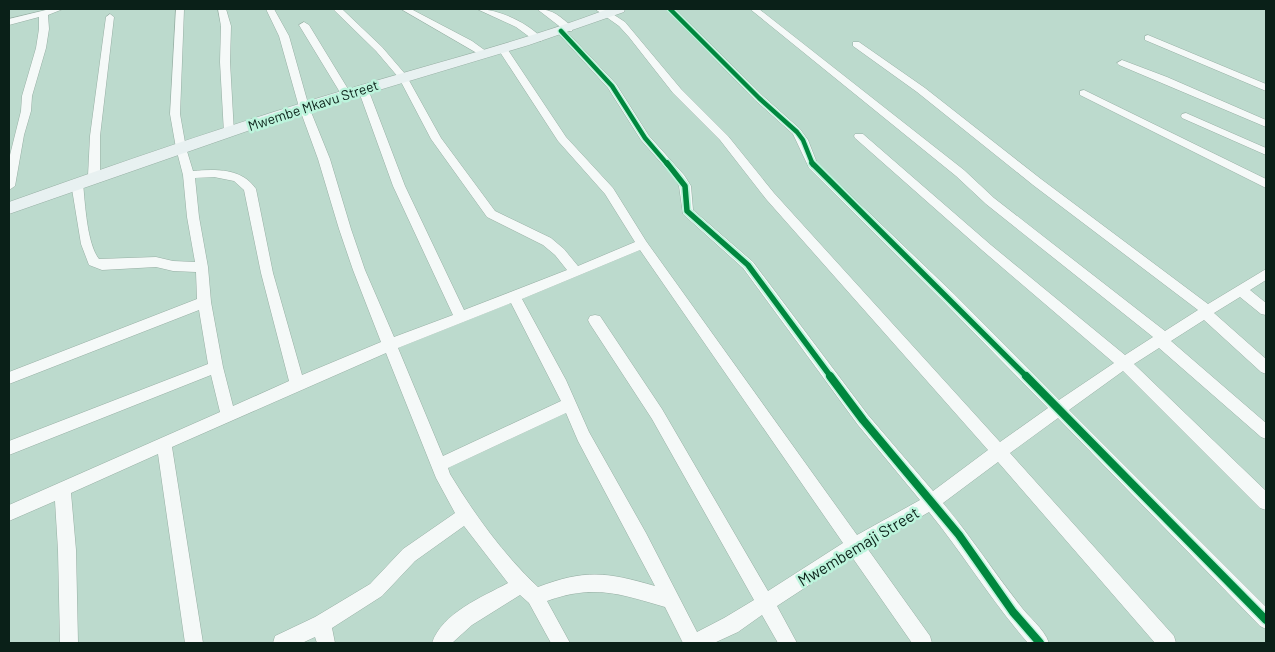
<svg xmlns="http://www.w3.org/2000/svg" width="1275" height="652" font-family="Barlow,sans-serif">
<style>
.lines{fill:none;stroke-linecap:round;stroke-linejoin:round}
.street-casing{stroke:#97afa4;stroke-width:1}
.secondary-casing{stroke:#97afa4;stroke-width:1}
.street{fill:#f5f9f8;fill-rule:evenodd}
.secondary{fill:#e8f1f1;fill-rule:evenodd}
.cycleway-far2-casing{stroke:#bcf4dc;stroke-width:7}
.cycleway-far1-casing{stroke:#bcf4dc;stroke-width:9}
.cycleway-casing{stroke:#bcf4dc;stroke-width:11}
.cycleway-far2{stroke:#00873e;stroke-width:4.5}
.cycleway-far1{stroke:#00873e;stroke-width:5.5}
.cycleway{stroke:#00873e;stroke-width:8}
.labels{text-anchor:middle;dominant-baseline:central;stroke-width:5;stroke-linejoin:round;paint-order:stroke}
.far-street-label{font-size:14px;fill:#0a2018;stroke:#bcf4dc}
.street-label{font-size:16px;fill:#0a2018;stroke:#bcf4dc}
</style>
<rect width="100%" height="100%" fill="#bcdacd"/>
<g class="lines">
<defs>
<path id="street" d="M50 9H63L48 15 49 29 46 48 32 96 31 111 24 135 15 186 9 190V159L21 111 22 96 36 48 39 29V17L9 25V19Z
M176 9H184L180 114 186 148 193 171C216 169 242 168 256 189L273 273 302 375 381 342 353 270 339 229 318 159 299 107 279 36 266 9H274L289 36 309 107 330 159 351 229 365 270 394 337 453 315 393 186 358 89 359 87 363 86 368 89 405 186 464 310 567 270 555 255 543 245 487 217 431 139 399 78 376 51 333 9H342L382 47 406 75 441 138 495 211 551 238 564 249 578 266 635 242 605 194 558 141 498 49 500 47H506L566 137 613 188 646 241 857 535 920 500 858 425 743 268 683 214 679 186 676 180 641 140 608 88 556 31 563 29 537 9C553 9 561 17 572 27V31H566L616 84 649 136 684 175 691 186 693 210 753 262 868 415 933 491 988 450 766 199 720 140 673 93 629 37 619 26 595 9H605L625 22 681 89 728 136 774 193 1000 442 1048 408 944 302 809 168 793 134 755 100 666 9H675L763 96 800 129 808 140 817 163 954 294 1059 400 1114 363 983 251 855 138 854 136 855 134H863L991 245 1125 355 1153 337 986 204 956 176 750 9H759L964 170 994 198 1165 331 1198 310 1033 185 917 92 853 46V42H859L925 88 1041 179 1208 304 1266 269V280L1250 290 1266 303V315L1261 314 1240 297 1214 313 1266 359V374L1261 372 1204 320 1171 341 1266 423V439L1261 437 1159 348 1134 364 1266 491V510L1260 508 1123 371 1069 410 1266 607V629L1260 626 1058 418 1010 453 1174 636 1176 643H1155L998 462 943 503C970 535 993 571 1019 604 1028 617 1044 628 1049 643H1028C992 602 964 555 929 512L867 548 930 636 932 643H912L852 557 777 606 797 643H778L762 615 738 632 714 643H683L665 607C620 594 594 584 547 601L570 643H551L529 603 520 595 472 625 452 643H432C442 613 482 597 508 583L464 526 415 561 382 596 332 628 335 643H317L315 637 302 643H273L275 636 315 617 370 584 403 549 455 513 436 478 386 353 172 447 203 643H185L158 454 71 493 76 550 78 643H60L58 550 55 501 9 521V505L220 412 211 375 9 455V441L208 364 199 310 9 384V372L197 299 196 272 173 271 156 267 102 270 89 265 81 244 71 183 77 179 83 183C85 203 87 244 99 259L156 257 173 261 195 262 187 217 183 175 176 148 170 114ZM214 177 234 181 244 190 261 273 289 381 233 406 223 367 211 302 208 267 199 217 195 178ZM640 250 843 543 768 591 662 409 600 316 595 315 590 316 588 320 590 324 652 419 754 600 724 618 697 632 646 533 589 432 566 380 522 299ZM511 303 561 401 443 456 398 348ZM566 413 578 441 655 586C607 572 585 569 538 587 503 554 475 515 450 474L448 468Z
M218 9H226L231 26 230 62 234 133 229 136 224 133 220 62 221 26Z
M401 9H411L472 41 490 54 485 57 482 56Z
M477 9C499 9 528 23 543 39L541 41H535L516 27Z
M110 14 114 17 100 136V176L94 180 88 176 90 136 106 17Z
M304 22 309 25 351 94 350 96 346 97 341 94 299 25Z
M1148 35 1266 84V91L1145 40V36Z
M1122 60 1167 77 1266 120V127L1119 65 1117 63Z
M1084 90 1266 179V188L1080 95V91Z
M1186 113 1266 148V155L1182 118 1181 116 1182 114Z"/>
<path id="secondary" d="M608 9H625L624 12 529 45 279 120 9 214V202C124 161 240 121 358 86 442 61 526 40 608 9Z"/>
</defs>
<use href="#street" class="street-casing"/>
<use href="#secondary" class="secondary-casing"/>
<use href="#street" class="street"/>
<use href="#secondary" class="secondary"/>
<defs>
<path id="cycleway-far2" d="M670 9 759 98 797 132 803 140 813 165
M561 31 612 86 645 138 668 165"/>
<path id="cycleway-far1" d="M667 163 685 186 687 211 748 265 831 377
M812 163 1027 377"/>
<path id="cycleway" d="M830 376 863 420 959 535 1013 612 1040 643
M1026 376 1266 620"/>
</defs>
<use href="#cycleway-far2" class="cycleway-far2-casing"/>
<use href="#cycleway-far1" class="cycleway-far1-casing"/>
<use href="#cycleway" class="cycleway-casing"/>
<use href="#cycleway-far2" class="cycleway-far2"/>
<use href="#cycleway-far1" class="cycleway-far1"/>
<use href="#cycleway" class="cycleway"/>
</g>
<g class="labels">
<g class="far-street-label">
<text transform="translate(313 105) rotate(-18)">Mwembe Mkavu Street</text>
</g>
<g class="street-label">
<text transform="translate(858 546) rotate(-31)">Mwembemaji Street</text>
</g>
</g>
<rect width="1275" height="652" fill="none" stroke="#0a2018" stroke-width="20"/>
</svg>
